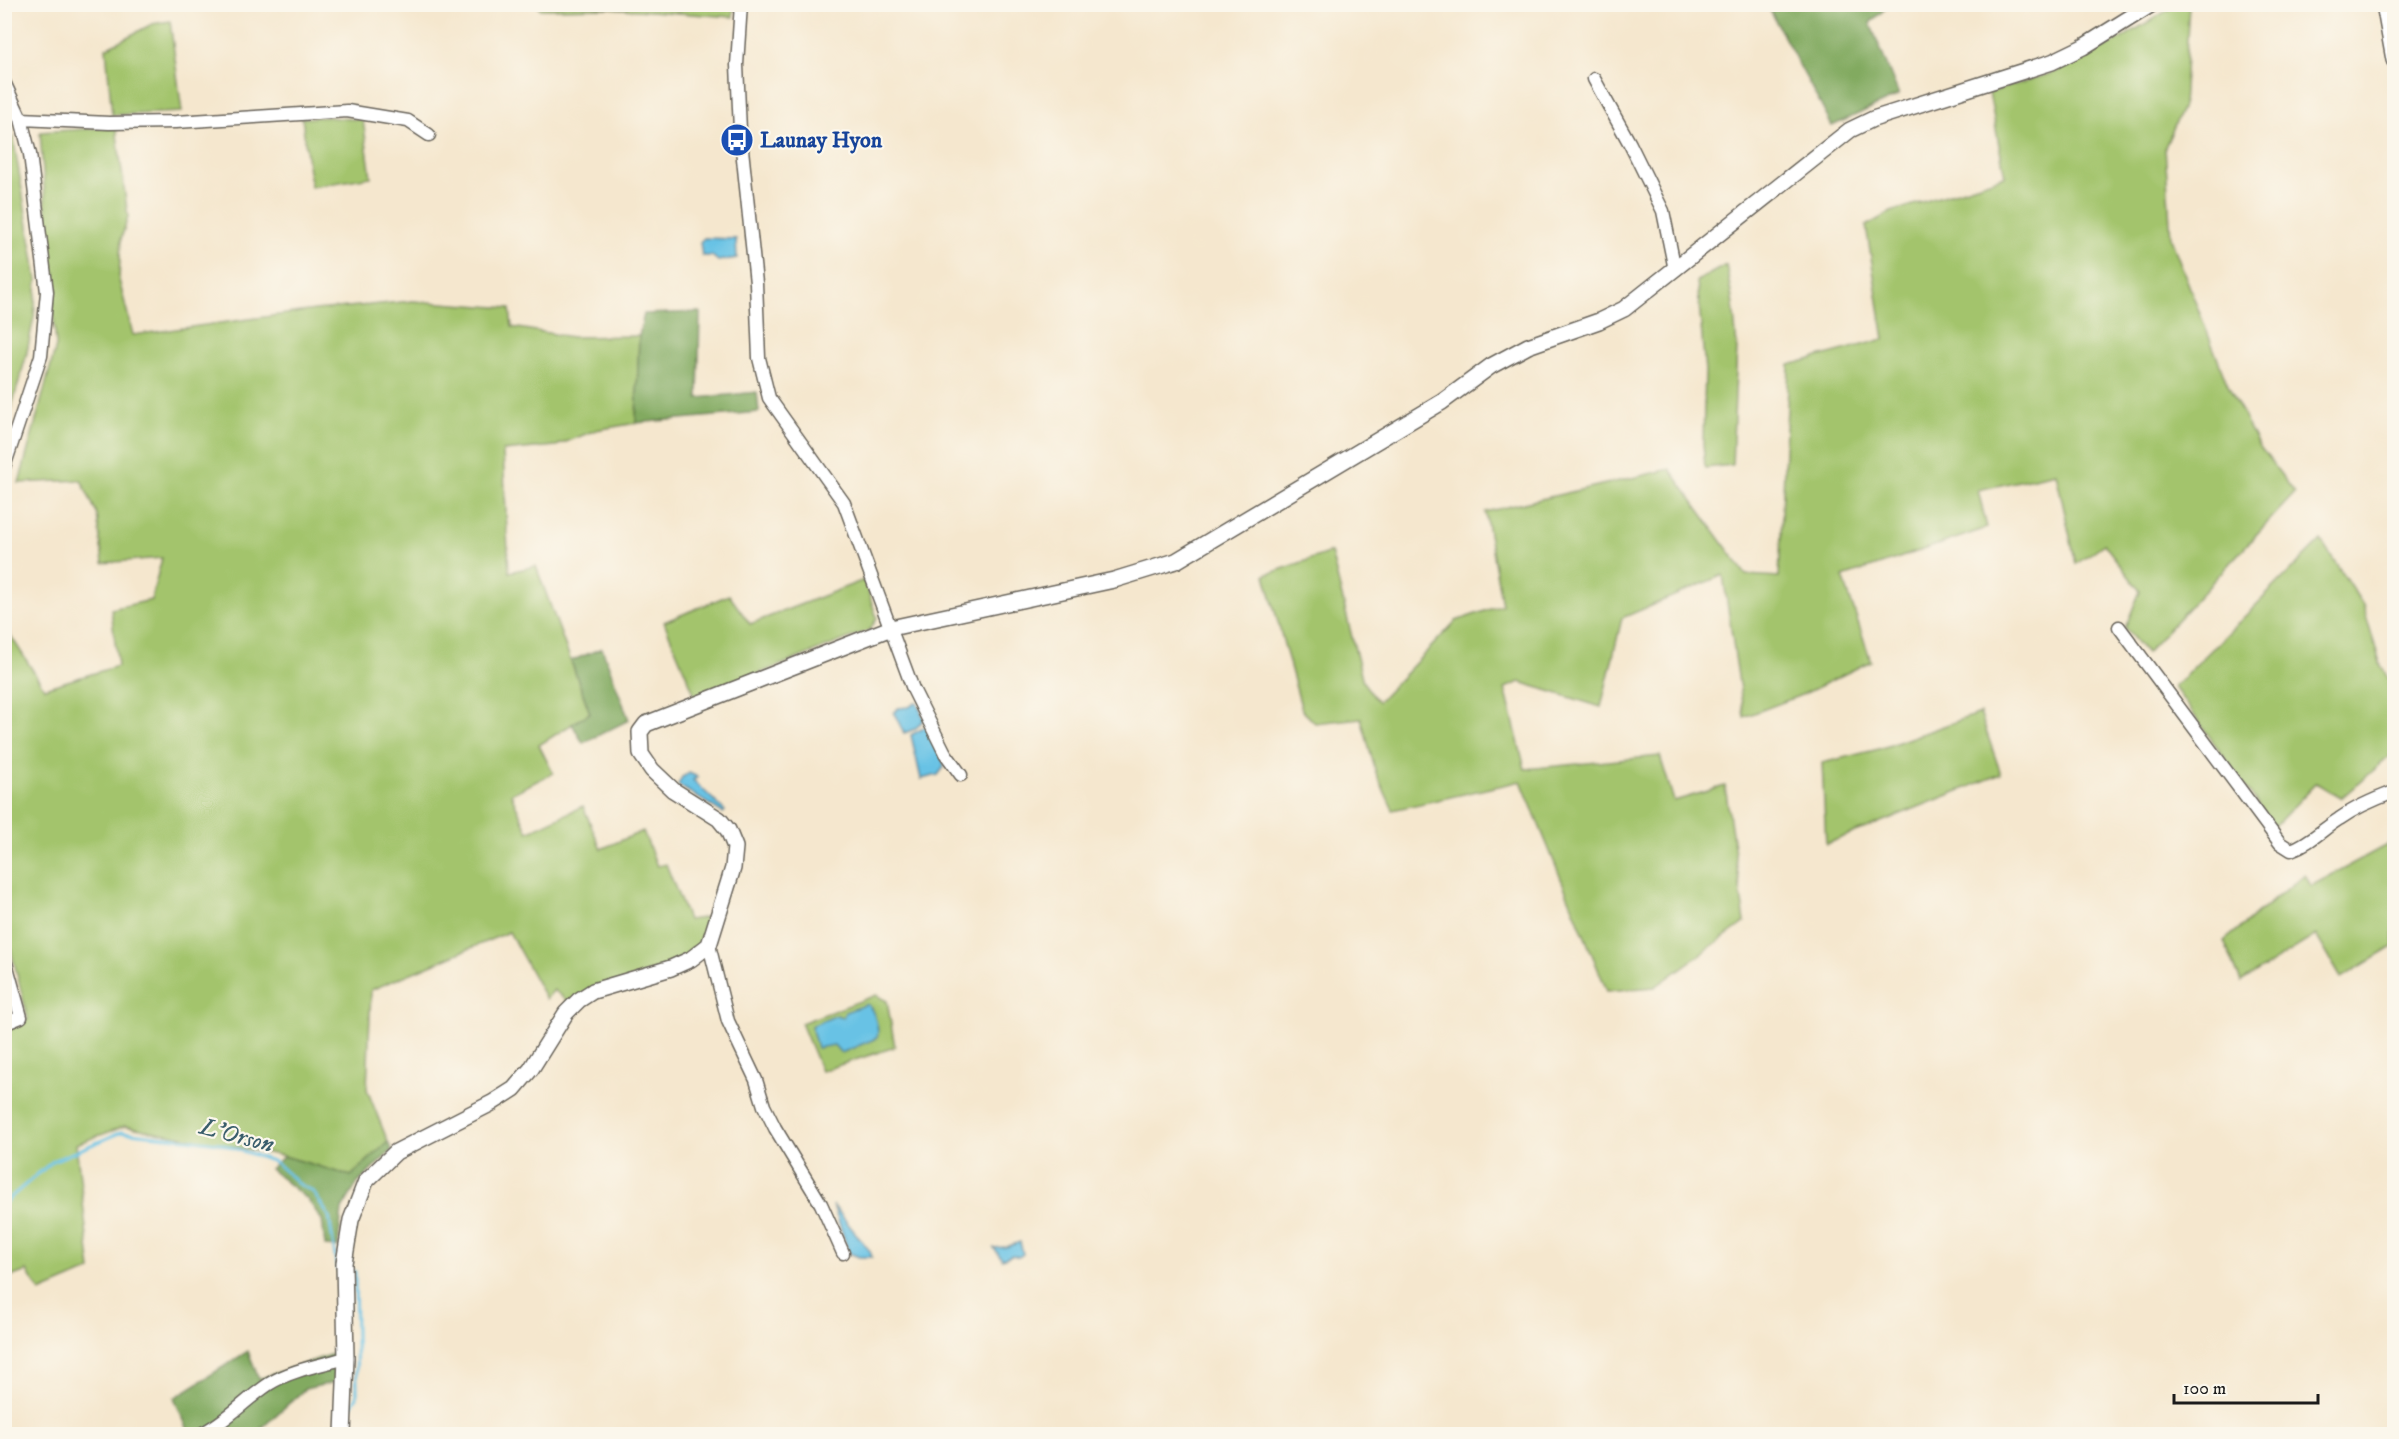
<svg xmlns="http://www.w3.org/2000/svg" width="2399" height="1439" font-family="'IM FELL DW Pica',serif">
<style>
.green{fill:#a3c46c;stroke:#607044;stroke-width:1.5}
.forest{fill:#82aa60;stroke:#4f633e;stroke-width:1.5}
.water{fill:#67c2e5;stroke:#426f80;stroke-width:1.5}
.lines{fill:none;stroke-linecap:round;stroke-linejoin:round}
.stream{stroke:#67c2e5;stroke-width:3}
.minor-casing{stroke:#68635a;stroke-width:15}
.tertiary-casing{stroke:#68635a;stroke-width:18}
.minor{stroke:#fff;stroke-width:12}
.tertiary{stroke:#fff;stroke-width:15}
.labels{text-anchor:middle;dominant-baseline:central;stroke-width:4.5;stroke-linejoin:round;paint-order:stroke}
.transit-label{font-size:22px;font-weight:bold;fill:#164399;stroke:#fbf7ec;text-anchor:start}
.water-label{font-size:24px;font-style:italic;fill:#3a5e6c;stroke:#fbf7ec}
</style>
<rect width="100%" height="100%" fill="#fbf7ec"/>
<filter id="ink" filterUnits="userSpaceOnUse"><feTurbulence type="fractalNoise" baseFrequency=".0167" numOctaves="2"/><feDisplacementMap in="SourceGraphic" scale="12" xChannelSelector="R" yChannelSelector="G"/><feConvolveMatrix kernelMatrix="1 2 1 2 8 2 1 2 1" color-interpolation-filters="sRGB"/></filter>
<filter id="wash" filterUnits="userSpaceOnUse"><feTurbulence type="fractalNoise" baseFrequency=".008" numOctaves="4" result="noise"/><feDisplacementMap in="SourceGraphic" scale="24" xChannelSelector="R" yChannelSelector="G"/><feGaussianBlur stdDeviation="1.35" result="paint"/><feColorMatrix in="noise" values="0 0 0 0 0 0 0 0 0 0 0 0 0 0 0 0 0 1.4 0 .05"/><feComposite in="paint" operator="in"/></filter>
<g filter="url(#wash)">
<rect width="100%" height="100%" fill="#f5e7ce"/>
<path class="green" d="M536 5H734L733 17 609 8 541 9Z
M2176 5H2189L2183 106 2165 147 2171 239 2227 383 2257 443 2295 493 2146 653 2125 628 2140 591 2104 544 2076 564 2056 473 1978 490 1987 528 1843 577 1871 661 1804 694 1744 717 1723 575 1622 618 1601 707 1520 682 1505 688 1525 769 1660 756 1674 801 1725 786 1745 922 1655 987 1607 991 1521 781 1393 810 1376 773 1361 718 1315 723 1302 710 1265 575 1331 552 1363 682 1378 702 1456 621 1502 605 1485 512 1670 469 1746 575 1779 577 1789 365 1884 339 1866 226 1891 212 2005 176 1989 93 2055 72 2112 44Z
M170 21 182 112 112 115 106 48 152 24Z
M326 117 363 120 371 177 311 187 302 118Z
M5 118 14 142 37 280 34 317 26 357 5 430Z
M116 127 128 217 121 239 119 280 133 335 315 310 413 301 510 308 512 327 572 337 639 336 636 423 596 430 556 446 503 451 509 572 536 566 590 713 539 745 553 773 511 794 528 832 583 806 601 849 643 831 657 866 666 864 688 920 712 917 703 941 679 961 568 1002 554 990 546 999 509 932 371 990 367 1089 388 1142 351 1176 284 1156 125 1126 76 1144 91 1270 40 1292 27 1271 5 1279V1031L28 1019 4 922V617L9 633 44 688 118 666 111 609 151 600 162 558 103 563 97 514 81 480 19 483 56 346 40 132Z
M1726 265 1733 304 1737 346 1732 465 1705 468 1703 443 1705 371 1697 281Z
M2321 540 2363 605 2381 666 2394 689V753L2341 798 2316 783 2274 827 2174 687Z
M864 580 877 618 870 630 696 698 664 622 729 595 750 624Z
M1980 713 2001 774 1826 844 1822 763 1879 749Z
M2394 841V946L2341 978 2316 935 2241 982 2224 941 2305 874 2311 886Z
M876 995 887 1001 895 1047 821 1071 801 1023Z"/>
<path class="forest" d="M1767 5H1889L1870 23 1899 95 1832 126Z
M700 312 698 398 757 392 759 412 636 423 639 336 644 314Z
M602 648 629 720 583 743 572 724 590 713 571 661Z
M388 1142 392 1150 357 1184 342 1209 338 1247 325 1246 322 1220 308 1200 270 1169 284 1156 351 1176Z
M248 1351 259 1379 338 1352 336 1382 305 1389 255 1434H194L189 1432 174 1398Z"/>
<path class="water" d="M704 238 736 239 737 258 718 261 712 256H702L700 242Z
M917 702 924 719 915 729 904 733 894 713 898 708 909 707Z
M927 726 943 760 944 767 938 775 921 779 911 735Z
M689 773 698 777 693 780 725 811 723 813 678 785 682 777Z
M867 1004C874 1010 880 1028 877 1038L841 1053 834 1045 817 1048 811 1026 837 1015 843 1018 845 1012Z
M833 1205 870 1251 872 1257H859L849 1253Z
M1020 1242 1023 1254 1019 1257 1012 1255 1002 1259 994 1248 1006 1247Z"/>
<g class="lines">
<path class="stream" d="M4 1203 53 1161 122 1132 219 1143 275 1162 299 1184 313 1192 329 1216 337 1269
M348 1271 355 1272 357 1397 351 1406
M351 1415 352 1434"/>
</g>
</g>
<g filter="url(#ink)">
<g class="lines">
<defs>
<path id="minor" d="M741 4 737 65 740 130 756 283 759 358 769 398 844 503 913 689 945 753 961 775
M1594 79 1630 144 1663 211 1675 270
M4 82 21 119 30 154 47 292 41 356 4 467
M21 119 109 123 176 122 347 111 408 121 429 135
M2119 627 2280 843 2291 850C2309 844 2323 829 2339 819 2356 807 2375 799 2394 792
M709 945 728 1021 756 1080 764 1106 775 1128 821 1204 843 1253
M4 956 21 1017 4 1024
M201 1434C227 1421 245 1400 269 1384 291 1370 322 1365 346 1358"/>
<path id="tertiary" d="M2384 4 2394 60
M343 1434 346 1358 344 1263 351 1220 366 1181 396 1152 492 1103 514 1089 531 1069 566 1013 579 1000 593 991 671 968 691 959 709 945 733 868 735 847 728 830 719 819 673 790 652 770 641 754 640 732 646 724 891 628 1114 580 1176 561 1442 402 1491 366 1528 346 1599 321 1624 309 1850 130 1873 119 2052 62 2083 47 2152 4"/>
</defs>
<use href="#minor" class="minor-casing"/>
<use href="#tertiary" class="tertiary-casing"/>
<use href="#minor" class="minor"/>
<use href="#tertiary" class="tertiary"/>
</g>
</g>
<defs>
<symbol id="bus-disc" viewBox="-11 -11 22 22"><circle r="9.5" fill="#1a4fb4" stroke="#fbf7ec"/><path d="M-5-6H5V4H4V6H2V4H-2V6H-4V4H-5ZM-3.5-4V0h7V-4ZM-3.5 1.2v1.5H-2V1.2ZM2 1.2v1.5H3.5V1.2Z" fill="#fff"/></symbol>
</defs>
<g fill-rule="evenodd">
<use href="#bus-disc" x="718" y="121" width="38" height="38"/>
</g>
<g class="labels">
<g class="transit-label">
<text x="760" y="140">Launay Hyon</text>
</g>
<g class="water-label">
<text transform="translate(237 1136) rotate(15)">L’Orson</text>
</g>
</g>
<rect width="2399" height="1439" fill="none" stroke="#fbf7ec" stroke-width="24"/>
<path d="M2174 1394v9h144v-9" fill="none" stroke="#1c1c1c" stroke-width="3"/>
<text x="2183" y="1394" font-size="18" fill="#1c1c1c" stroke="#fbf7ec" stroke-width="4.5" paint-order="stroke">100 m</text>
</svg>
